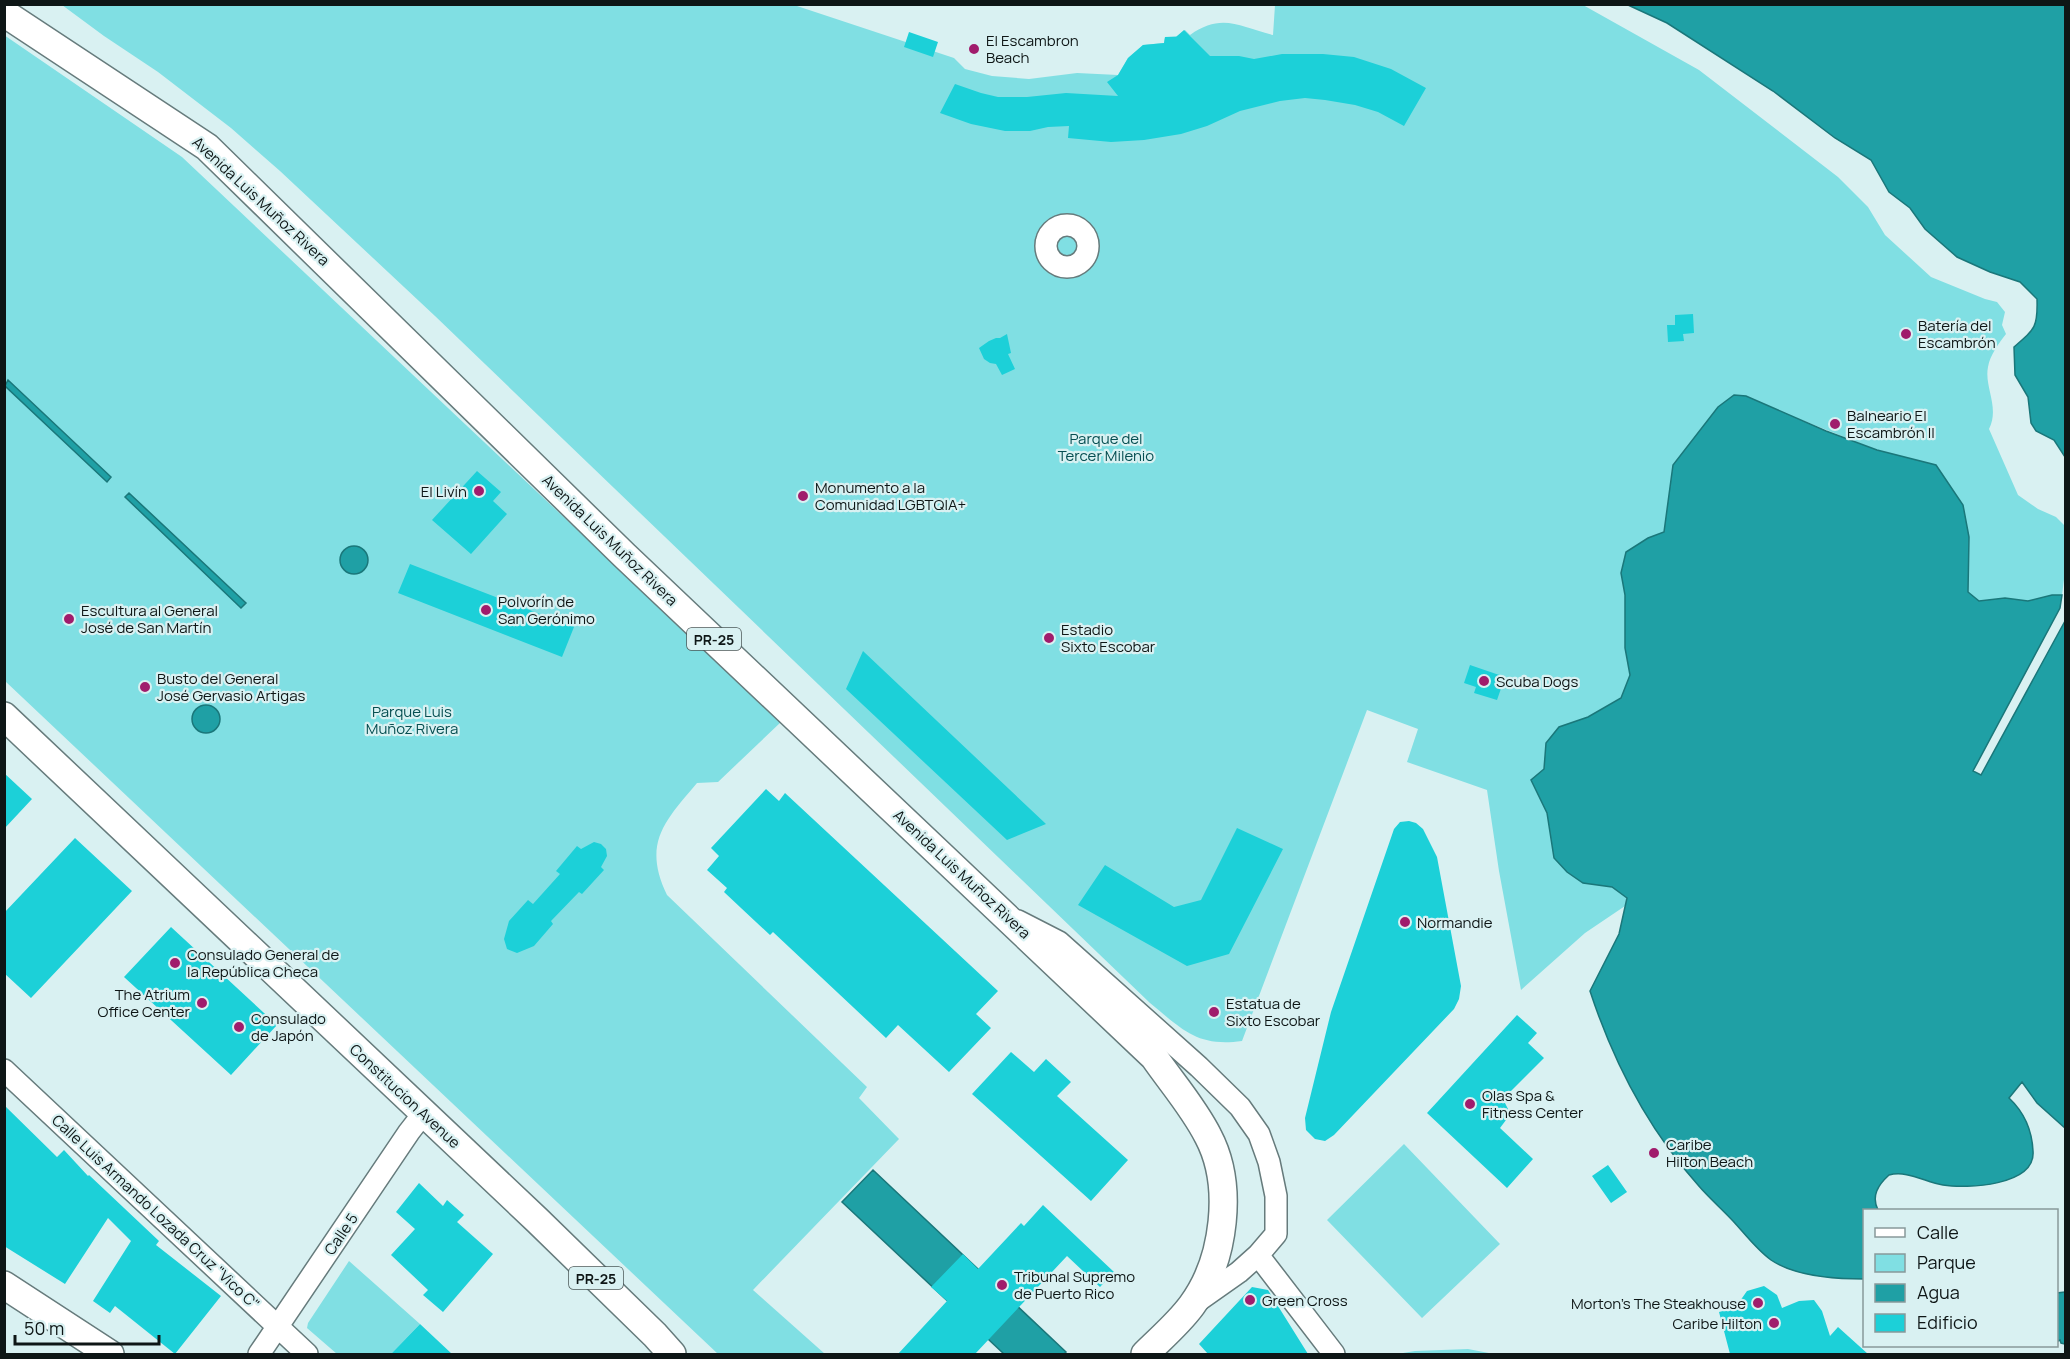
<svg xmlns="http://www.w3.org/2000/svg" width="2070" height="1359" font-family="Manrope,sans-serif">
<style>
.green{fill:#80dfe3}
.water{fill:#1fa0a5;stroke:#1a777a;stroke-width:1.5}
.building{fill:#1cd0d8}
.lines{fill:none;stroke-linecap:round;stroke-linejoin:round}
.minor-casing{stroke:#667b7c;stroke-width:24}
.major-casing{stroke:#667b7c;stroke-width:30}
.minor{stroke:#fff;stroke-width:21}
.major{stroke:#fff;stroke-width:27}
.poi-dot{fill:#a01c6c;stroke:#d9f1f2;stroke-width:2}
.labels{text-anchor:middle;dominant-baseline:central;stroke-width:4.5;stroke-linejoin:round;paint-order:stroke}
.shield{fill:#d9f1f2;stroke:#4b5858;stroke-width:1.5}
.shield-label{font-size:14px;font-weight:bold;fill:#0e1616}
.poi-label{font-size:15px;fill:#0e1616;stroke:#d9f1f2;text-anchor:start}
.street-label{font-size:15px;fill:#0e1616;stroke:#d9f1f2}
.park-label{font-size:15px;fill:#054e51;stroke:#d9f1f2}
</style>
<rect width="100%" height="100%" fill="#d9f1f2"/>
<path class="green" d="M62 5H794L954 58 965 69 992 76 1029 79 1077 73 1118 75 1128 58 1143 45 1164 43 1165 37 1177 36 1185 30 1190 35C1222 12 1240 27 1273 35L1275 5H1583L1699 70 1838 177 1868 207 1885 235 1931 277 1985 299 1997 302 2005 312 2002 325 2006 334C1999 343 1990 355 1988 367 1984 387 2000 407 1989 429L2018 495 2038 509 2056 517 2064 525 2066 530V564L2062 595H2052L2028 601 2005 598 1978 602 1968 592 1969 537 1936 465 1877 450 1789 415 1718 407 1673 465 1664 532 1648 538 1621 573 1625 595V648L1630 675 1622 697 1588 717 1559 728 1546 743 1544 769 1531 780 1547 813 1554 858 1583 883 1612 887 1627 898 1625 906 1585 933 1521 990 1499 871 1487 790 1407 762 1418 729 1367 710 1242 1041C1197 1047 1183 1030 1150 1003L435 316 280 171 231 128 158 72 104 36Z
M4 35 182 157 781 722 718 782 697 783C665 821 642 843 667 895L867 1087 859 1098 899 1139 753 1290 825 1354H718L5 681Z
M1404 1144 1500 1244 1422 1318 1327 1220Z
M349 1261 420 1324 391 1354H337L307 1328 308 1323Z
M1468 1349 1494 1354H1397L1415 1351Z"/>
<path class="water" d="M1628 5H2065V457L2054 440 2036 431 2031 423 2028 397 2015 375 2014 347C2035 329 2038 327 2037 299L2020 282 1990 272 1957 257 1925 229 1910 208 1889 192 1871 160 1835 138 1773 91 1667 23Z
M8 380 111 477 107 482 5 386Z
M1734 395 1746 396 1826 431 1877 450 1936 465 1963 505 1969 537 1968 592 1979 601 2005 598 2028 601 2052 595H2062L2060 608 1973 771 1981 775 2065 621V1128L2037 1103 2022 1082 2009 1098C2025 1113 2032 1130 2033 1151 2036 1186 1966 1189 1943 1185 1925 1182 1907 1170 1889 1175 1878 1185 1871 1196 1878 1210H1864V1279C1836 1279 1796 1277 1771 1260 1757 1250 1745 1234 1733 1221 1722 1209 1709 1198 1698 1185 1648 1129 1613 1061 1590 991L1619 934 1627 898 1612 887 1583 883 1567 872 1554 858 1547 813 1531 780 1544 769 1546 743 1559 727 1588 717 1621 698 1630 675 1625 648V595L1621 573 1626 552 1648 538 1664 532 1673 465 1718 407Z
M129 493 246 603 241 608 125 497Z
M340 560a14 14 0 1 1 28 0a14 14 0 1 1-28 0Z
M192 719a14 14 0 1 1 28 0a14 14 0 1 1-28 0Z
M873 1170 1066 1352 1064 1354H1004L842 1202Z
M2065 1292H2066L2065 1344 2061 1343 2060 1340 2056 1342 2057 1293Z"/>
<path class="building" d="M1184 30 1210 56H1239L1254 59 1282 54H1323L1354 57 1391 69 1426 88 1404 126 1378 112 1355 105 1325 100 1305 98 1280 101 1240 111 1207 126 1181 134 1144 140 1111 142 1068 138 1069 126 1048 127 1030 131H1005L971 124 940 113 955 84 981 93 998 97H1027L1066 93 1118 96 1107 82 1118 75 1128 58 1143 45 1164 43 1165 37H1176Z
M909 32 938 42 933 57 904 47Z
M1693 314 1694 333 1683 334 1684 341 1668 342 1667 325H1675V315Z
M1007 334 1011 353 1008 354 1015 369 1002 375 996 364 990 363 984 359 979 348 989 341 996 338H1000Z
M477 471 501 492 493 501 507 514 471 554 432 520Z
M410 564 574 627 562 657 398 593Z
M863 651 1046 824 1007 840 846 689Z
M1470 665 1505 677 1497 700 1474 693 1476 687 1464 683Z
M4 773 32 799 4 829Z
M766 789 779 801 785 793 998 991 976 1014 991 1028 949 1072 898 1025 886 1038 773 932 770 935 741 908 724 892 727 888 707 870 719 856 711 848Z
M1409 821 1416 823 1423 829 1437 857 1461 986 1459 999 1454 1009 1334 1135 1325 1141 1315 1139 1306 1130 1305 1118 1331 1012 1394 829 1400 822Z
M1237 828 1283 849 1229 954 1187 966 1078 905 1105 865 1174 907 1201 900Z
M75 838 132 891 31 998 4 973V913Z
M594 842 601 844 606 849 607 856 601 867 604 870 582 894 579 892 551 921 553 924 534 946 517 953 507 949 504 939 509 921 528 900 533 904 560 874 556 871 577 846 581 849Z
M171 927 277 1025 231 1075 124 977Z
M1517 1015 1537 1033 1528 1043 1544 1058 1503 1099 1508 1109 1506 1120 1500 1128 1533 1159 1507 1188 1427 1113Z
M1011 1052 1034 1072 1046 1059 1071 1082 1057 1096 1128 1160 1091 1201 972 1094Z
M4 1105 57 1157 64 1150 88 1176 89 1175 159 1241 156 1245 221 1296 175 1354 115 1306 110 1313 93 1301 131 1241 108 1218 65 1284 4 1246Z
M1608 1165 1627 1192 1611 1203 1592 1176Z
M419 1183 443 1206 447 1200 464 1215 457 1222 493 1254 443 1312 423 1295 428 1290 391 1255 415 1229 396 1212Z
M1043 1205 1114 1272 1100 1287 1067 1256 975 1354H898L947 1301 931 1287 963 1254 978 1269 1021 1223 1024 1226Z
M1764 1286 1777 1295 1782 1308 1799 1301 1814 1300 1822 1311 1830 1336 1838 1327 1868 1354H1730L1719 1312 1735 1308 1747 1291Z
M1252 1287 1268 1290 1308 1354H1208L1199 1344Z
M420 1324 452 1354H391Z"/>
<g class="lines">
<defs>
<path id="minor" d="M1046 246a21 21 0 1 1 42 0a21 21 0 1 1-42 0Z
M1018 921 1059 942 1199 1067 1240 1107 1259 1134 1269 1162 1276 1196V1234L1258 1255 1239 1272 1195 1303
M4 1070 307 1354
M1258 1255 1334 1354
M259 1354 409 1132 423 1114"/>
<path id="major" d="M4 13 207 147 624 555 1154 1057C1172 1083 1194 1108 1208 1136 1234 1185 1225 1260 1192 1305 1179 1323 1160 1339 1145 1354
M4 716 537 1220 655 1335 672 1354
M4 1285 110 1354"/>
</defs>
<use href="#minor" class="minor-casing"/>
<use href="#major" class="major-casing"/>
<use href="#minor" class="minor"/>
<use href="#major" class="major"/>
</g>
<g class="poi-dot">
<circle cx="974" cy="49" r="6"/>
<circle cx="1906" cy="334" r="6"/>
<circle cx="1835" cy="424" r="6"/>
<circle cx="479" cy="491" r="6"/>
<circle cx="803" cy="496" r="6"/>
<circle cx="486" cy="610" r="6"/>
<circle cx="69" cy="619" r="6"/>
<circle cx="1049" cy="638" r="6"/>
<circle cx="1484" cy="681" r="6"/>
<circle cx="145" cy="687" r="6"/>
<circle cx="1405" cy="922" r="6"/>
<circle cx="175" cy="963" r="6"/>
<circle cx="202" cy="1003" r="6"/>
<circle cx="1214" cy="1012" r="6"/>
<circle cx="239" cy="1027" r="6"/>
<circle cx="1470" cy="1104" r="6"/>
<circle cx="1654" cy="1153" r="6"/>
<circle cx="1002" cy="1285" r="6"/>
<circle cx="1250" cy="1300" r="6"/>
<circle cx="1758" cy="1303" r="6"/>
<circle cx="1774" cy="1323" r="6"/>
</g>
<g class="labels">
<g class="shield">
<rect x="687" y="628" width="54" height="22" rx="4.5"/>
<rect x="569" y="1267" width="54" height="22" rx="4.5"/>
</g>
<g class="shield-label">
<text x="714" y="639">PR-25</text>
<text x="596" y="1278">PR-25</text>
</g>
<g class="poi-label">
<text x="986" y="40">El Escambron<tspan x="986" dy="17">Beach</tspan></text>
<text x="1918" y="325">Batería del<tspan x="1918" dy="17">Escambrón</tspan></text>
<text x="1847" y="415">Balneario El<tspan x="1847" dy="17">Escambrón II</tspan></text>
<text x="815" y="487">Monumento a la<tspan x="815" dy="17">Comunidad LGBTQIA+</tspan></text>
<text x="467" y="491" text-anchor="end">El Livín</text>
<text x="498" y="601">Polvorín de<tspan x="498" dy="17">San Gerónimo</tspan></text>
<text x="81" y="610">Escultura al General<tspan x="81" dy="17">José de San Martín</tspan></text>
<text x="1061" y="629">Estadio<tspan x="1061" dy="17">Sixto Escobar</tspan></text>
<text x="157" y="678">Busto del General<tspan x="157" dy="17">José Gervasio Artigas</tspan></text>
<text x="1496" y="681">Scuba Dogs</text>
<text x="1417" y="922">Normandie</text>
<text x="187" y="954">Consulado General de<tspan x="187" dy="17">la República Checa</tspan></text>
<text x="190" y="994" text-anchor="end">The Atrium<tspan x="190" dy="17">Office Center</tspan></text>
<text x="1226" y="1003">Estatua de<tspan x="1226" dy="17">Sixto Escobar</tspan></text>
<text x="251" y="1018">Consulado<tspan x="251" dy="17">de Japón</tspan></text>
<text x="1482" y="1095">Olas Spa &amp;<tspan x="1482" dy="17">Fitness Center</tspan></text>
<text x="1666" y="1144">Caribe<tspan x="1666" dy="17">Hilton Beach</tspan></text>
<text x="1014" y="1276">Tribunal Supremo<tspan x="1014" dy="17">de Puerto Rico</tspan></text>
<text x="1262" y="1300">Green Cross</text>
<text x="1746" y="1303" text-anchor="end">Morton's The Steakhouse</text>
<text x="1762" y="1323" text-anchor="end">Caribe Hilton</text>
</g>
<g class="street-label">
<text transform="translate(261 201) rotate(43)">Avenida Luis Muñoz Rivera</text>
<text transform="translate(610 540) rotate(44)">Avenida Luis Muñoz Rivera</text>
<text transform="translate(962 874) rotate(43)">Avenida Luis Muñoz Rivera</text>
<text transform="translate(405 1096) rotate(43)">Constitucion Avenue</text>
<text transform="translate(156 1212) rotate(43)">Calle Luis Armando Lozada Cruz "Vico C"</text>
<text transform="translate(341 1234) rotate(-56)">Calle 5</text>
</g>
<g class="park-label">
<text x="1106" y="438">Parque del<tspan x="1106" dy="17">Tercer Milenio</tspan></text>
<text x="412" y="711">Parque Luis<tspan x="412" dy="17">Muñoz Rivera</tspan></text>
</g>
</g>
<rect width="2070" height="1359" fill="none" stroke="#0e1616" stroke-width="12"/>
<rect x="1863" y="1209" width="195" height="138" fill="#d9f1f2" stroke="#88999a" stroke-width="1.5"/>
<rect x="1875" y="1228" width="30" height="9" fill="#ffffff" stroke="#88999a" stroke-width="1.5"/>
<text x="1917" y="1239" font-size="18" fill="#0e1616">Calle</text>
<rect x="1875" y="1254" width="30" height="18" fill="#80dfe3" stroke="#88999a" stroke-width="1.5"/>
<text x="1917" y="1269" font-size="18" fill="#0e1616">Parque</text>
<rect x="1875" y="1284" width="30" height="18" fill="#1fa0a5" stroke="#88999a" stroke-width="1.5"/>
<text x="1917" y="1299" font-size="18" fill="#0e1616">Agua</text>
<rect x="1875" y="1314" width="30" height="18" fill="#1cd0d8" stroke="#88999a" stroke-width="1.5"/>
<text x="1917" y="1329" font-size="18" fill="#0e1616">Edificio</text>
<path d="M15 1335v9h144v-9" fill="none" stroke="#0e1616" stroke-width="3"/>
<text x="24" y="1335" font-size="18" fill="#0e1616" stroke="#d9f1f2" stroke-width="4.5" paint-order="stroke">50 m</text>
</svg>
